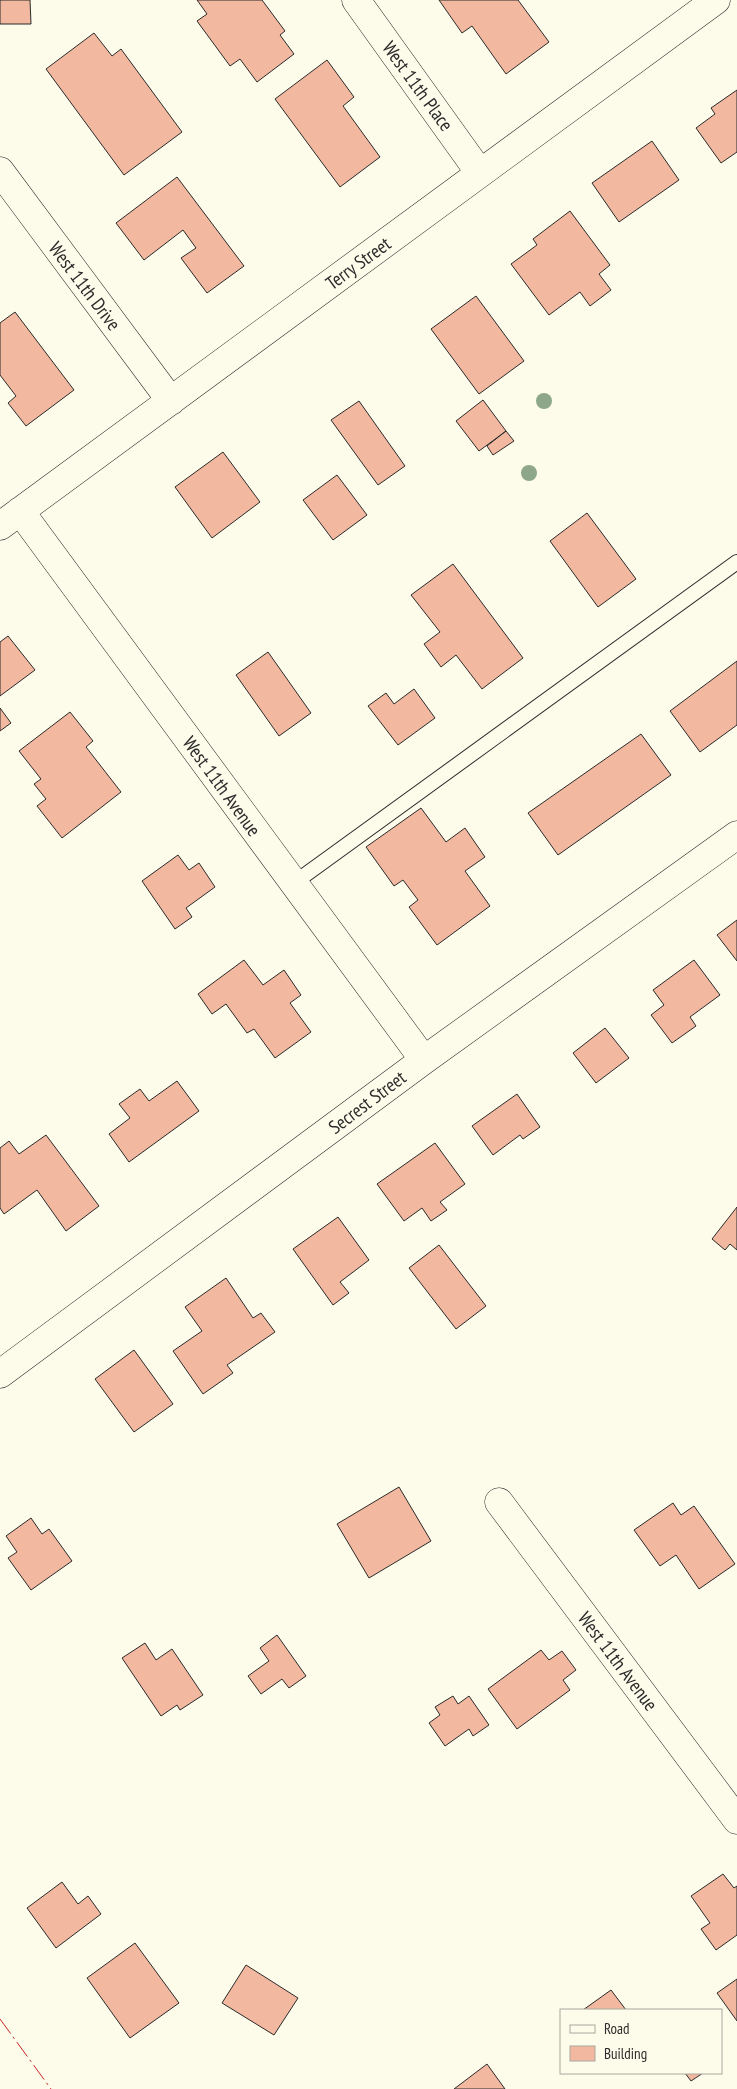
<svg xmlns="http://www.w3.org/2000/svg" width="737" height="2089" font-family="'PT Sans Narrow',sans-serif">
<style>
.building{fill:#f2b8a0;stroke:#2b2b2b}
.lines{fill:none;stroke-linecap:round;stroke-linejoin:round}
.lane-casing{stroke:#2b2b2b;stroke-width:16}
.street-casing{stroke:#2b2b2b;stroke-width:29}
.lane{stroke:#fdfbea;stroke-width:14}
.street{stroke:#fdfbea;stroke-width:28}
.power{stroke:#c62828;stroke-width:1;stroke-dasharray:18 4 2.5 4;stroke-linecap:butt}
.tree{fill:#8ea78a}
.labels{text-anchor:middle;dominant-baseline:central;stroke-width:4;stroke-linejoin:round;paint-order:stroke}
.street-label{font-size:19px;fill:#2b2b2b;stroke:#fdfbea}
</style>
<rect width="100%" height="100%" fill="#fdfbea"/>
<path class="building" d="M0 0H30L31 24H0Z
M197 0H262L285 31 280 35 294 54 257 82 240 59 230 66 197 21 207 14Z
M439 0H518L549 42 506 74 472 26 462 33Z
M94 33 112 56 121 49 182 132 124 175 46 69Z
M327 60 354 97 343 106 380 157 340 187 275 99Z
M737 90V152L721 163 696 128 715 114 711 108Z
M652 141 679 180 619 222 592 183Z
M177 177 244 266 207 293 181 258 196 248 183 230 144 260 116 223Z
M570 211 610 265 599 274 611 290 590 306 580 292 549 315 511 264 537 245 533 239Z
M476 296 524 361 479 394 431 329Z
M15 312 74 390 26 426 8 403 16 396 0 375V323Z
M483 400 506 431 479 451 456 421Z
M359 401 405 466 378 485 331 420Z
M506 431 514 441 493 455 487 446Z
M223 452 260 502 212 538 175 487Z
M337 475 367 515 333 540 303 500Z
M587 513 636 579 598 607 550 541Z
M453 564 523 658 482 689 456 655 441 667 424 644 440 632 411 595Z
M8 636 35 670 0 696V642Z
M268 652 311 713 279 736 236 675Z
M737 661V725L700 752 670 711Z
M414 689 435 718 398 745 368 706 386 693 394 704Z
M0 708 11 723 0 731Z
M70 712 93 741 86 747 121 792 62 838 37 806 46 799 34 784 41 779 19 751Z
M641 734 671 775 558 855 528 813Z
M421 808 446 842 465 828 485 857 465 871 490 906 437 945 409 907 418 900 403 880 394 886 366 847Z
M178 855 189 870 199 863 215 887 186 908 192 917 175 929 142 881Z
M737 920V961L717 935Z
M244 960 263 985 284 970 301 995 290 1003 311 1032 275 1058 254 1029 247 1033 226 1004 212 1014 198 994Z
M694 960 720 995 690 1017 696 1026 672 1043 651 1015 664 1005 653 990Z
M605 1028 629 1058 596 1083 573 1053Z
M177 1081 199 1111 129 1162 109 1134 130 1118 119 1104 140 1089 149 1101Z
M517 1094 540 1127 523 1139 520 1135 493 1155 472 1126Z
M46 1135 99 1206 66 1231 37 1190 4 1214 0 1208V1148L9 1141 19 1154Z
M435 1143 465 1184 440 1202 447 1210 431 1221 422 1208 404 1221 377 1184Z
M737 1207V1250L730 1244 725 1250 712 1239Z
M338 1217 369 1260 340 1282 349 1293 333 1305 293 1249Z
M439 1245 486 1306 456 1329 409 1268Z
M226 1278 253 1318 261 1313 275 1332 227 1365 233 1373 203 1394 173 1351 202 1331 185 1307Z
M134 1350 173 1404 134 1432 95 1379Z
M399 1487 431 1541 369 1578 337 1524Z
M673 1503 681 1515 694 1506 735 1564 699 1589 676 1555 660 1566 634 1530Z
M31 1518 42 1534 49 1529 72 1561 31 1590 8 1558 17 1552 6 1536Z
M277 1635 306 1676 289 1688 282 1679 261 1694 248 1676 269 1661 260 1648Z
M145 1643 156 1660 172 1649 203 1695 180 1710 177 1705 161 1716 122 1658Z
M541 1650 549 1660 562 1651 576 1670 563 1680 570 1690 517 1729 488 1689Z
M453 1696 458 1704 469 1696 489 1725 473 1736 469 1729 445 1746 429 1723 440 1715 435 1707Z
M723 1874 734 1888 737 1886V1935L716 1950 701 1929 710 1923 691 1896Z
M62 1882 78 1904 88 1896 101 1914 56 1948 27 1908Z
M135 1943 179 2003 130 2038 87 1978Z
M246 1965 298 1998 274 2035 222 2003Z
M737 1979V2021L717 1993Z
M611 1990 626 2010H583Z
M487 2064 505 2089H454Z
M685 2073H703L691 2081Z"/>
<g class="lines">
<defs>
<path id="lane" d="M294 883 737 562"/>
<path id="street" d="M356 0 480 173
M0 171 171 401
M20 511 424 1060
M0 526 716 0
M0 1374 424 1060 737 835
M499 1502 737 1820"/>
</defs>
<use href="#lane" class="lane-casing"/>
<use href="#street" class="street-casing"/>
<use href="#lane" class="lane"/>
<use href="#street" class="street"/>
<path class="power" d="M0 2019 51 2089"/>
</g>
<g class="tree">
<circle cx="544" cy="401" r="8"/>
<circle cx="529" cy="473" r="8"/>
</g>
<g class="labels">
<g class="street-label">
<text transform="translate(418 86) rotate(54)">West 11th Place</text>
<text transform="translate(358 263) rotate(-36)">Terry Street</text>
<text transform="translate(85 286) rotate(53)">West 11th Drive</text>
<text transform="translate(222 786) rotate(54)">West 11th Avenue</text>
<text transform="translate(367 1102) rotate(-37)">Secrest Street</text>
<text transform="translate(618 1661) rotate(53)">West 11th Avenue</text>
</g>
</g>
<rect x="560" y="2009" width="162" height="65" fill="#fdfbea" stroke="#a9a89e"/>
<rect x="570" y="2025" width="25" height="8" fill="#fdfbea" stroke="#a9a89e"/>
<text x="604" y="2034" font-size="15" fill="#2b2b2b">Road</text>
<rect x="570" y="2046" width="25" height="15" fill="#f2b8a0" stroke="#a9a89e"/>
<text x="604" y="2059" font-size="15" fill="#2b2b2b">Building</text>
</svg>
